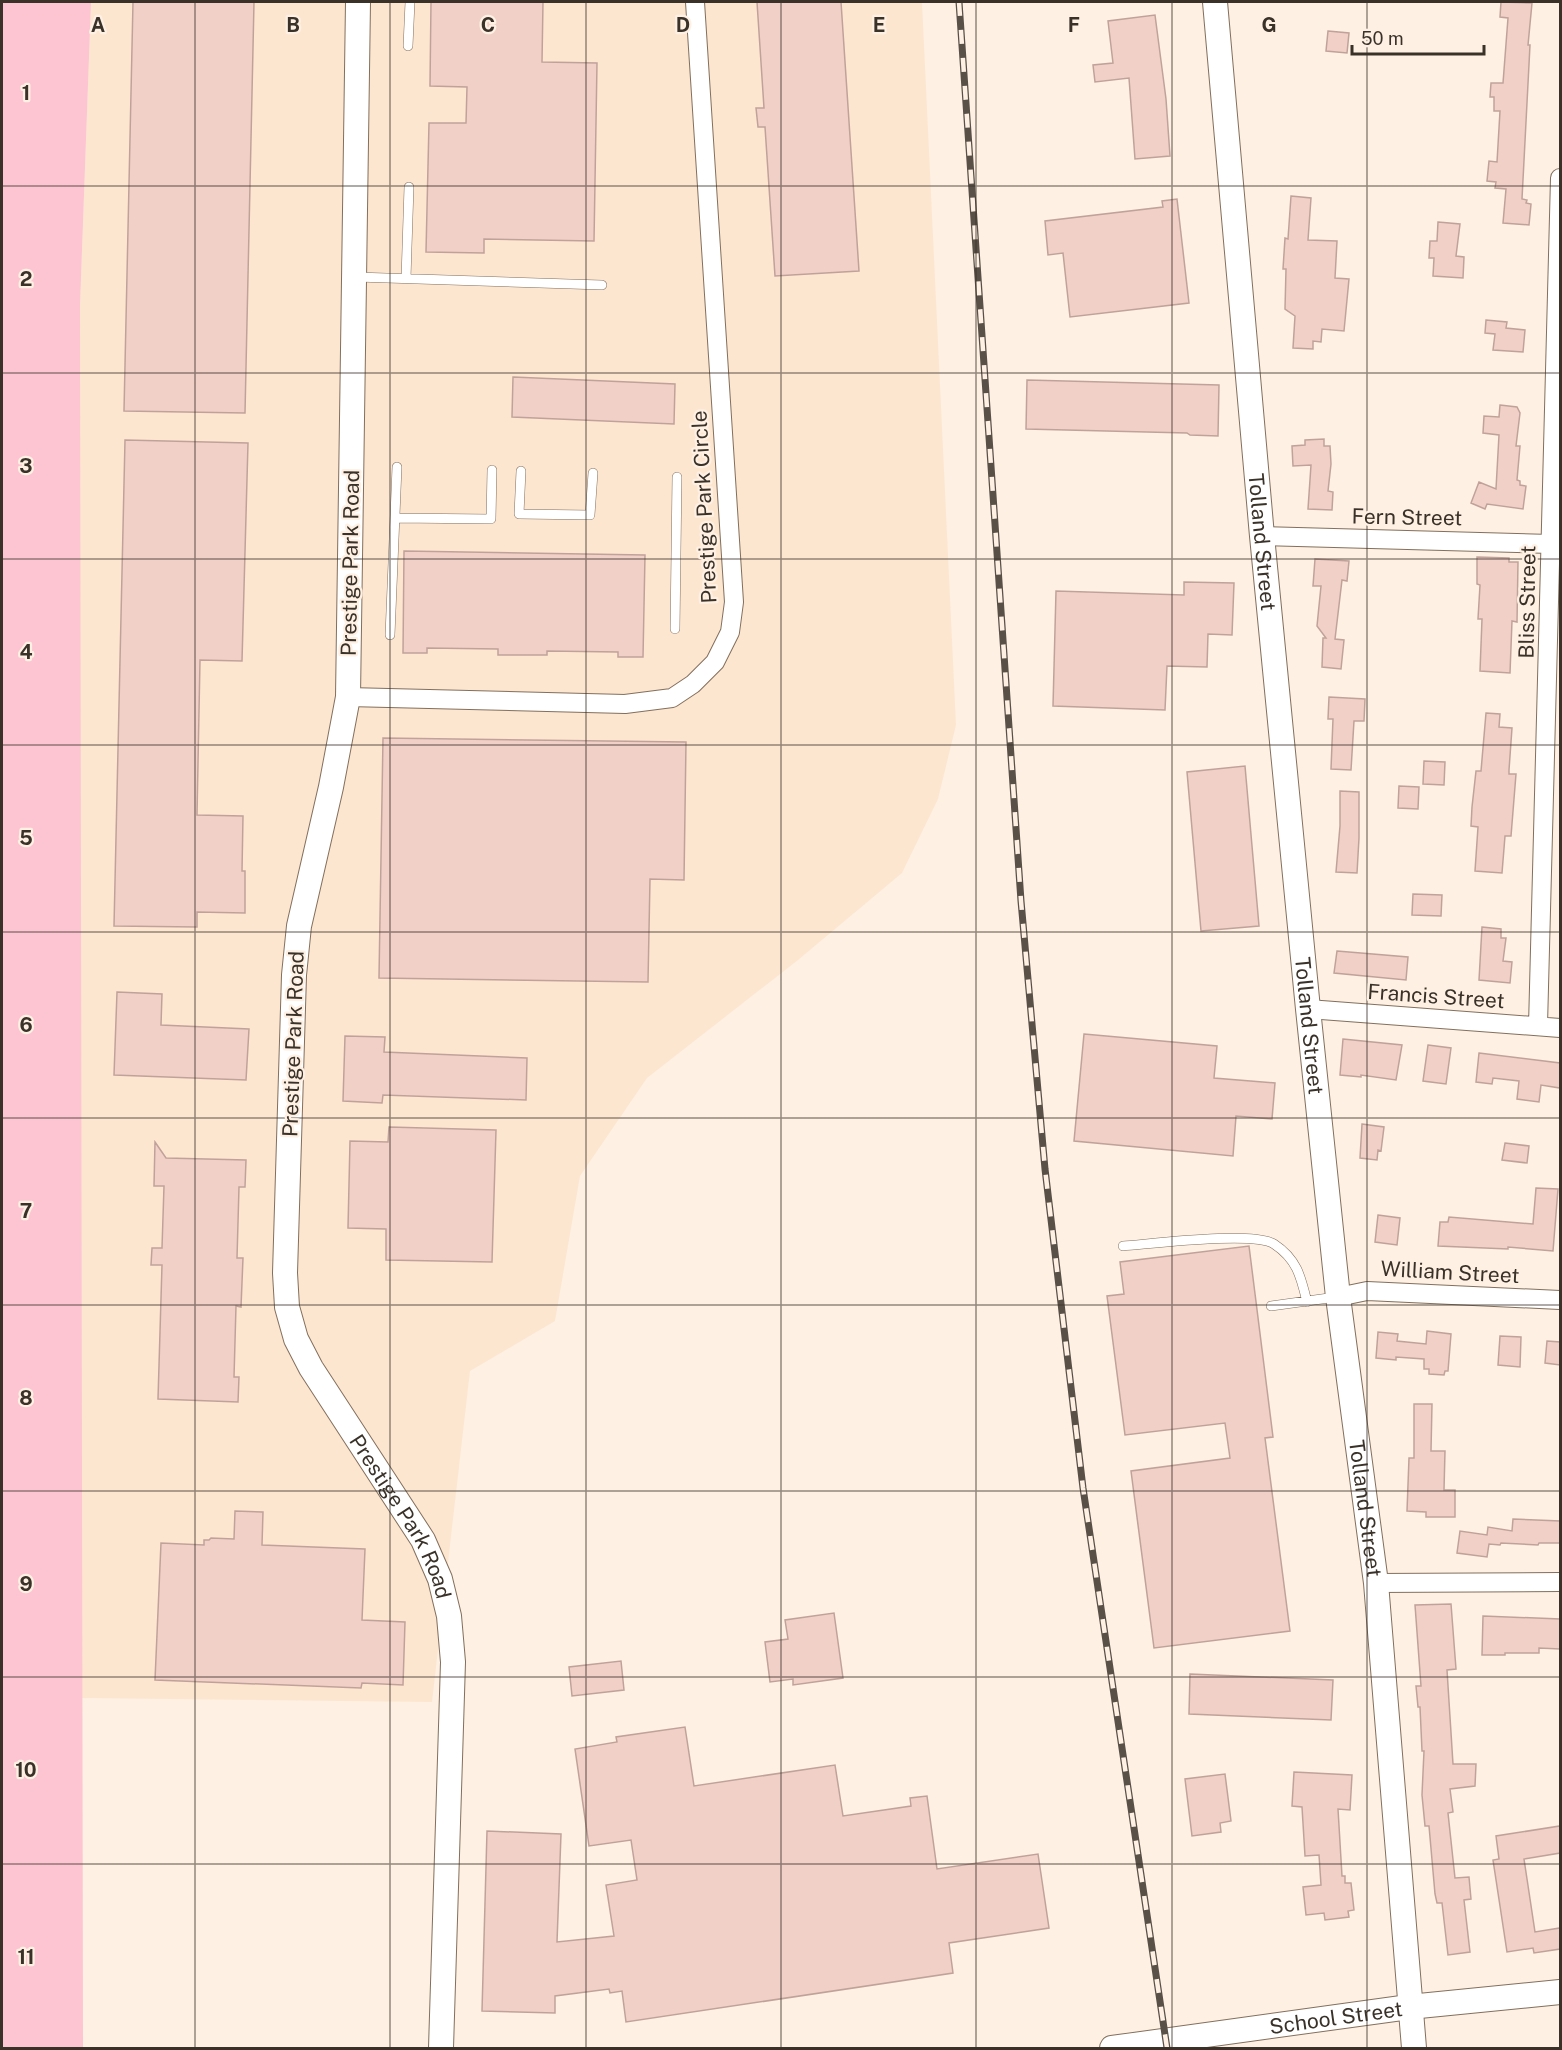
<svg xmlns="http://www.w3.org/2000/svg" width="1562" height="2050" font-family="'Public Sans',sans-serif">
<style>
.built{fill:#fde6d0}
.green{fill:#fdc5d2}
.building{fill:#f1d0c8;stroke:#c1a29a;stroke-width:1.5}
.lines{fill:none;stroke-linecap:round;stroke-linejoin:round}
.lane-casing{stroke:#836f5c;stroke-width:10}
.street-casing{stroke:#836f5c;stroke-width:20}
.secondary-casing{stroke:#836f5c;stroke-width:26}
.lane{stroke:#fff;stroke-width:9}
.street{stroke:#fff;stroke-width:18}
.secondary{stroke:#fff;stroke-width:24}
.rail-casing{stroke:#595047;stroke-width:7}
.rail{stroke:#fef0e3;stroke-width:4.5;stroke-dasharray:14;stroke-linecap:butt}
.grid{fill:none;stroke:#3a3229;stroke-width:1.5;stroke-opacity:0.55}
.labels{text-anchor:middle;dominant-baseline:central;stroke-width:4.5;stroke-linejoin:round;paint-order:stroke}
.street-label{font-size:21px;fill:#3a3229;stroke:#fef0e3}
.grid-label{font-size:20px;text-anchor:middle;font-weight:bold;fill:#3a3229;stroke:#fef0e3;stroke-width:4.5;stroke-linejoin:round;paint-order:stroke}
</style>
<rect width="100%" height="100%" fill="#fef0e3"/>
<path class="built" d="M91 2H922L956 725 938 799 902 873 798 960 647 1078 580 1176 555 1321 470 1371 432 1702 81 1698 80 306Z"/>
<path class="green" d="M2 2H91L80 306 83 2048H2Z"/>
<path class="building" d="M133 2H254L245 413 124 411Z
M431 2H543L542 62 597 63 594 241 484 239V253L426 252 429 123H466L467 87 430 86Z
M757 2H841L859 271 775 276 765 127H758L756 108H764Z
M1501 2 1532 3 1528 45H1530L1522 199 1527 200 1526 203 1531 204 1529 225 1503 223 1506 189 1495 188 1496 182 1487 181 1489 161 1497 162 1500 111H1494V97H1490L1491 83H1503L1508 18 1500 17Z
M1155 15 1166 99 1170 156 1135 159 1129 78 1095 82 1093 65 1113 63 1108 21Z
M1328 31 1349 33 1347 53 1326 51Z
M1291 196 1311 198 1308 240 1337 241 1335 278 1349 279 1344 331 1322 329 1321 342 1313 341V349L1293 348 1295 316 1285 309 1286 269H1283L1285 238 1288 239Z
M1177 199 1189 303 1070 317 1063 253 1048 255 1045 221 1163 207 1162 201Z
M1438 222 1460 224 1456 256 1464 257 1463 278 1433 276 1434 258H1429L1430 241H1437Z
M1486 320 1507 322 1506 328 1525 330 1523 352 1493 350 1495 334 1485 333Z
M513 377 675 384 674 424 512 417Z
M1027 380 1219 385 1218 436 1190 435 1187 433 1026 429Z
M1500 405 1517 407 1520 413 1516 446H1520L1517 480 1520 481V485L1526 486 1523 509 1487 504 1485 509 1471 503 1479 482 1496 489 1499 435 1483 433 1484 416 1499 417Z
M1324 439V446H1330L1331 464 1328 491 1333 492 1332 510 1308 509 1311 465 1293 466 1292 446 1305 445V440Z
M125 440 248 443 242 661 200 660 197 815 243 816 242 871H245V913L197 912V927L114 926Z
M404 551 645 555 643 657H618V652L547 651V655H498V649L427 648V653H403Z
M1477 557 1509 558V562H1518L1517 622 1512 621 1510 673 1480 671 1482 619H1478L1480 585 1477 584Z
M1315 559 1349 561 1347 581 1342 580 1335 639 1344 640 1341 669 1322 667 1323 638H1326L1317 626 1321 586H1313Z
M1184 582 1234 583 1232 635 1208 634 1207 667 1167 666 1165 710 1053 706 1056 591 1184 595Z
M1329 697 1365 699 1364 721H1354L1351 770 1331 769 1333 719H1328Z
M1486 713 1500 714 1499 727 1512 728 1509 770V774H1516L1511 836H1505L1502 873 1475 871 1478 827 1471 826 1472 807 1476 771H1481Z
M383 738 686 742 684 880 650 879 648 982 379 978Z
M1424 761 1445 762 1444 785 1423 784Z
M1245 766 1259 926 1201 931 1187 772Z
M1399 786 1419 787 1418 809 1398 808Z
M1340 791 1359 792V838L1357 873 1336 872 1340 826Z
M1413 894 1442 895 1441 916 1412 915Z
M1482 927 1501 929V938H1506L1503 961 1512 962 1510 983 1479 980Z
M1337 951 1408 957 1406 980 1334 973Z
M117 992 162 994 161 1025 249 1029 246 1080 114 1075Z
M1084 1034 1217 1046 1214 1078 1275 1083 1272 1119 1236 1116 1233 1156 1074 1141Z
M345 1036 385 1037 384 1052 527 1058 526 1100 383 1095 382 1103 343 1101Z
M1343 1039 1402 1045 1396 1080 1361 1075V1077L1340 1075Z
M1428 1045 1451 1048 1446 1084 1423 1081Z
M1479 1053 1560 1063V1088L1541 1085 1539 1102 1517 1099 1519 1081 1493 1078 1492 1084 1476 1082Z
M1362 1124 1384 1127 1381 1151 1378 1150 1377 1160 1360 1158Z
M389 1127 496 1130 492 1262 386 1260V1229L348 1228 350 1141 388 1142Z
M155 1142 166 1158 246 1160 245 1187H239L237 1258H243L241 1307 236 1306 234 1377H239L238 1402 158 1399 162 1265H151L152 1248H162L164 1186H154Z
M1505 1143 1529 1146 1527 1163 1502 1160Z
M1536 1188 1558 1189 1553 1251 1508 1247V1249L1438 1246 1440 1222H1448L1449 1217 1533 1224Z
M1378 1215 1400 1218 1397 1245 1375 1242Z
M1249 1246 1273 1437 1265 1438 1290 1631 1154 1648 1131 1471 1230 1458 1225 1423 1125 1435 1107 1296 1124 1294 1120 1262Z
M1427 1331 1451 1334 1448 1371H1445L1444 1375 1429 1374V1369H1424V1359L1396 1357V1360L1376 1358 1378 1332 1398 1334 1397 1341 1426 1344Z
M1500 1336 1521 1337 1520 1367 1498 1365Z
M1547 1341 1560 1342V1365L1545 1363Z
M1414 1404H1432L1431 1451H1445L1444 1490H1455V1517H1426V1512L1407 1511 1409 1458H1414Z
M235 1511 263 1512 262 1545 365 1549 362 1620 405 1622 403 1685 362 1683 361 1688 155 1680 161 1543 204 1545V1540H209L211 1538 234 1539Z
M1513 1519 1560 1521V1543H1539L1538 1545 1501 1543 1500 1545 1489 1544 1487 1557 1457 1553 1460 1531 1487 1535 1488 1527 1512 1531Z
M1451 1604 1456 1669 1447 1670 1453 1764H1476L1475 1786 1450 1789 1453 1812 1448 1813 1455 1878 1469 1877 1471 1899 1464 1900 1470 1952 1448 1955 1442 1903H1437L1435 1894 1429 1826H1425L1422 1795 1424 1751H1422L1420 1707H1418L1416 1686H1421L1415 1605Z
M834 1613 843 1678 793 1685V1679L770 1682 765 1642 788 1639 785 1620Z
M1483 1616 1560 1619V1649L1539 1648V1653H1505V1655H1482Z
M621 1661 624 1690 572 1696 569 1667Z
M1190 1674 1333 1680 1331 1720 1189 1714Z
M685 1727 694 1786 835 1765 843 1816 911 1806 910 1798 927 1796 937 1869 1038 1854 1049 1928 949 1943 953 1973 626 2022 622 1991 610 1993 609 1989 555 1996V2013L482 2011 487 1831 561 1834 557 1942 614 1936 606 1885 637 1880 631 1840 589 1846 575 1749 617 1742 616 1737Z
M1294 1772 1352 1775 1350 1810 1338 1809 1342 1876H1345V1883H1351L1354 1910 1348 1911 1349 1917 1325 1920 1324 1913 1306 1915 1303 1887 1321 1885 1319 1855 1305 1856 1302 1807 1292 1806Z
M1225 1774 1231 1821 1220 1823 1221 1832 1192 1836 1185 1779Z
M1560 1826V1853L1524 1859 1535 1932 1560 1928V1949L1534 1953 1533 1948 1507 1952 1493 1860 1499 1859 1496 1836Z"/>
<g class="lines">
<defs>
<path id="lane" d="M408 46 410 2
M356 277 602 285
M406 278 409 187
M521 471 519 514 590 515 593 473
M396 518 491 519 492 470
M675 629 677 477
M390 635 397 467
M1123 1246C1151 1244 1254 1231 1274 1244 1297 1259 1301 1277 1307 1302
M1271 1306 1336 1297"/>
<path id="street" d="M1262 536 1551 544
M348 697 625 704 672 698 693 684 715 662 730 632 734 602 695 2
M1308 1009 1560 1028
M1538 1026 1560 178
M1338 1297 1367 1291 1560 1300
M1376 1583 1560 1582"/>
<g id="secondary">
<path id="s1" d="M358 2 348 697 331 787 299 926 294 975 285 1273 287 1307 296 1339 311 1368 423 1540 440 1579 449 1616 453 1662 441 2048"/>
<path id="s2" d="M1215 2 1262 536 1308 1009 1338 1297 1376 1583 1414 2048"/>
<path id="s3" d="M1112 2048 1409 2007 1560 1992"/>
</g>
</defs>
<use href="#lane" class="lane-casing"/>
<use href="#street" class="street-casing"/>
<use href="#secondary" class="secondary-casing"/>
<use href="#lane" class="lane"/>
<use href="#street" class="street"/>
<use href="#secondary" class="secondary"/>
<defs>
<path id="rail" d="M959 2 1021 901 1045 1169 1083 1488 1167 2048"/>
</defs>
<use href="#rail" class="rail-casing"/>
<use href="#rail" class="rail"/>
</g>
<path class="grid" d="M195 2V2048M390 2V2048M586 2V2048M781 2V2048M976 2V2048M1172 2V2048M1367 2V2048M2 186H1560M2 373H1560M2 559H1560M2 745H1560M2 932H1560M2 1118H1560M2 1305H1560M2 1491H1560M2 1677H1560M2 1864H1560"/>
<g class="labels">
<g class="street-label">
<text transform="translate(704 507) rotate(-93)">Prestige Park Circle</text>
<text transform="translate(1407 517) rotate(1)">Fern Street</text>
<text stroke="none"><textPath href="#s2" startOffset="542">Tolland Street</textPath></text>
<text transform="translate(350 563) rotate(-89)">Prestige Park Road</text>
<text transform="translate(1527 602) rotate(-89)">Bliss Street</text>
<text transform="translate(1436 996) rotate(4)">Francis Street</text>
<text stroke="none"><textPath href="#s2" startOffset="1028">Tolland Street</textPath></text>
<text transform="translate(293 1044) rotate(-88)">Prestige Park Road</text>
<text transform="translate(1450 1272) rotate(3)">William Street</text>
<text stroke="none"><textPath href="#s2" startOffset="1514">Tolland Street</textPath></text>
<text stroke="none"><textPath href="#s1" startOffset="1551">Prestige Park Road</textPath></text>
<text stroke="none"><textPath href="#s3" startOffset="226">School Street</textPath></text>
</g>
</g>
<g class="grid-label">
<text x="98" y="32">A</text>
<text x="293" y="32">B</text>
<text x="488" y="32">C</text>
<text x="683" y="32">D</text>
<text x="879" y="32">E</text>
<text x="1074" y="32">F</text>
<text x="1269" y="32">G</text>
<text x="26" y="100">1</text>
<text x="26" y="286">2</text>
<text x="26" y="473">3</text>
<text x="26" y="659">4</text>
<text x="26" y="845">5</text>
<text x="26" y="1032">6</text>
<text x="26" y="1218">7</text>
<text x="26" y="1405">8</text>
<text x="26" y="1591">9</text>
<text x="26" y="1777">10</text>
<text x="26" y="1964">11</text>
</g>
<rect width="1562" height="2050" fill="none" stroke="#3a3229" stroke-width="6"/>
<path d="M1352 45v9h132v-9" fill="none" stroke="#3a3229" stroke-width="3"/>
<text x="1361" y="45" font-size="18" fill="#3a3229" stroke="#fef0e3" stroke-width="4.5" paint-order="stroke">50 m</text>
</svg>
